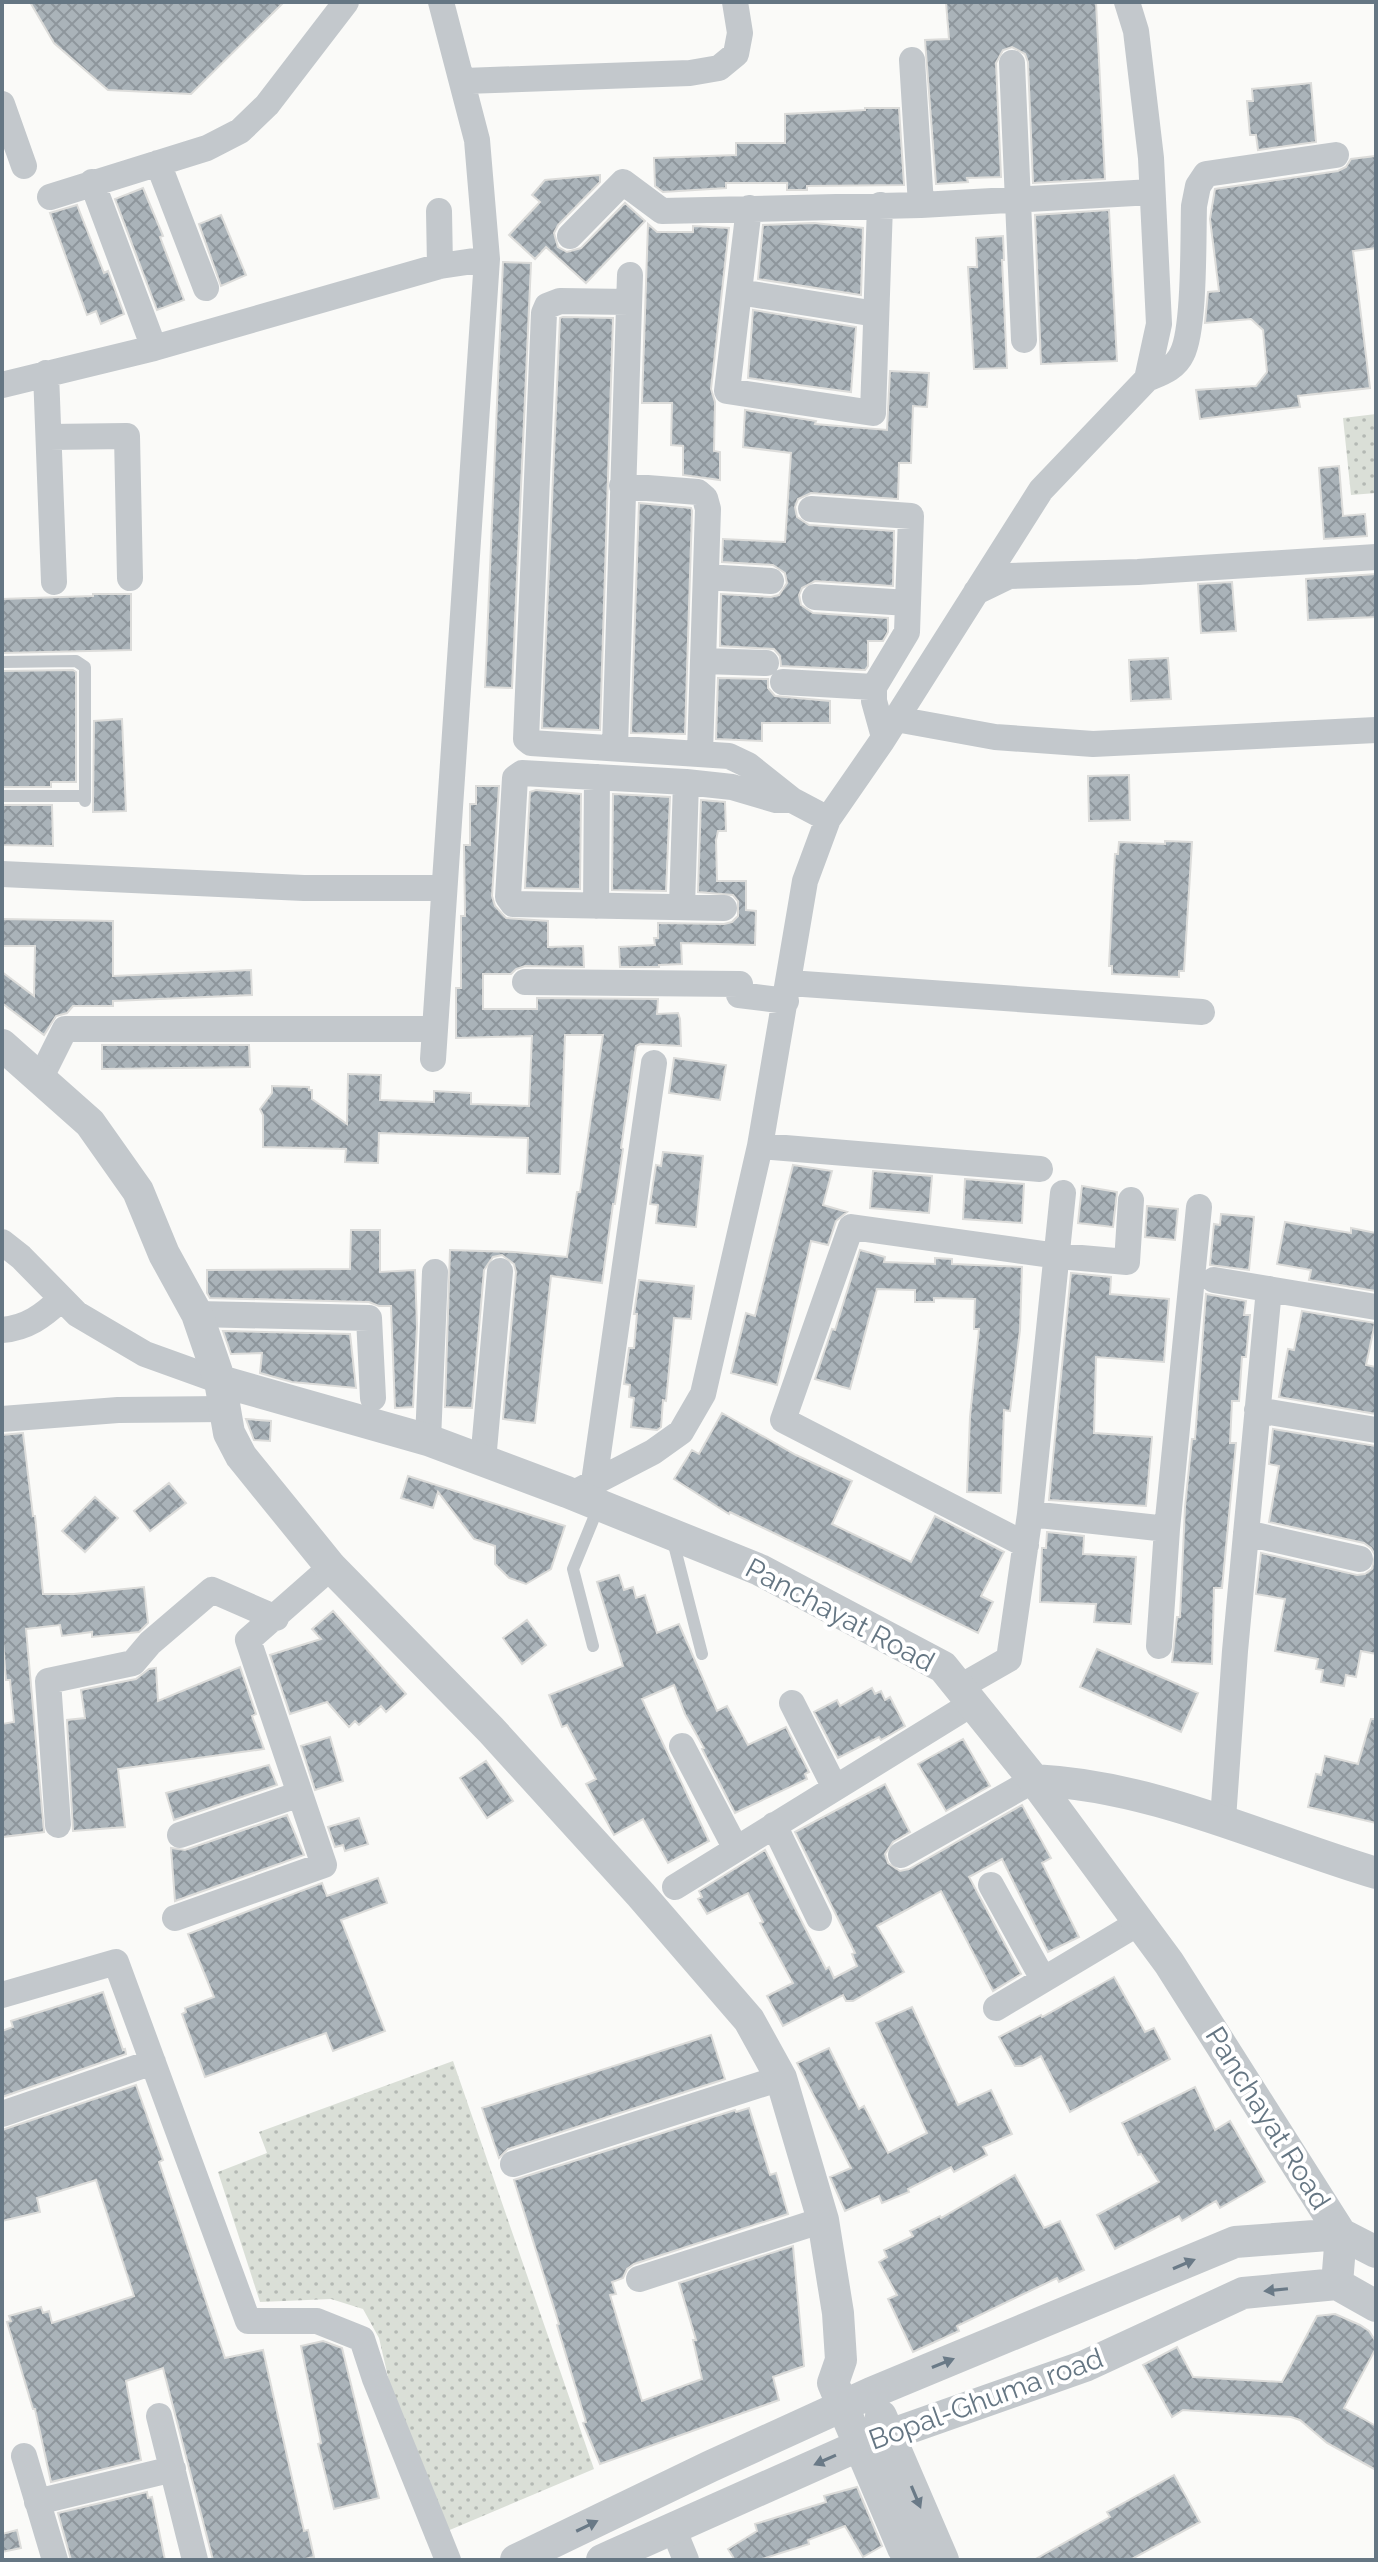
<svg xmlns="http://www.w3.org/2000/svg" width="1378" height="2562" font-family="Raleway,sans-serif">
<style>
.grass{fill:url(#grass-dots)}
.building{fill:url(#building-cross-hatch);stroke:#dcdcda;stroke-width:2}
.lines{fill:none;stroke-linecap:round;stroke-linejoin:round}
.service{stroke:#c3c8cc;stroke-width:12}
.minor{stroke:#c3c8cc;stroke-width:26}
.tertiary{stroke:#c3c8cc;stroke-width:32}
.oneway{fill:#6a7a87}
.labels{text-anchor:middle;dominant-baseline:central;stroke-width:8;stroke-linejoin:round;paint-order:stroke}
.street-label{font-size:28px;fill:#657683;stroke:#fff}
</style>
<defs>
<pattern id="grass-dots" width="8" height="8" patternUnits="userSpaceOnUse" patternTransform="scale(2)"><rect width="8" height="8" fill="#dadfd7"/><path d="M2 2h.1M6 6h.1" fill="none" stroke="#b4b9b4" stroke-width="1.8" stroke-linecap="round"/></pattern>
<pattern id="building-cross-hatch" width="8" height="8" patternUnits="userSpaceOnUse" patternTransform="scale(2)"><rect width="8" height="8" fill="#aab3b9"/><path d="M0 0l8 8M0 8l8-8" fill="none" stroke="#8e969c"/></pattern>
</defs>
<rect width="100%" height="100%" fill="#fafaf8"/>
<path class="grass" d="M1376 414V493L1351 495 1343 418Z
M453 2061 594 2469 426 2540 379 2338 363 2309 331 2299 260 2302 218 2172 267 2153 259 2132Z"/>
<path class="building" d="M30 2H284L191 94 108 90 54 43Z
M946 2H1096L1105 179 1033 183 1028 62 1025 54 1012 47 1003 50 996 63 1001 177 967 178 968 182 936 184 925 40 949 39Z
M1311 83 1316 142 1258 150 1256 135H1250L1247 101H1253L1252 89Z
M865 108H899L904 185 807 186V190H787V183H726V188L663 192 655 186 654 158 736 155V143H785V114L865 110Z
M1376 156V248L1353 251 1370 388 1298 396 1300 407 1200 419 1196 390 1256 386 1267 372 1263 330 1251 319 1205 323 1208 292 1219 291 1210 219 1215 189 1338 171 1346 167 1351 159Z
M600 175V182L558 225 554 233 558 247 567 252 581 248 625 203 645 221 586 283 546 247 535 259 509 235 540 202 532 195 545 180Z
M143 188 163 236 160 237 184 300 157 310 115 199Z
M77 205 104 273 108 271 124 314 101 324 96 311 87 315 50 213Z
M1109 210 1117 361 1041 364 1035 215Z
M221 215 246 275 221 286 199 224Z
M814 223 863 228 861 295 758 279 763 225Z
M648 224 657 232H693V226L729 228 711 389 715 402 714 451 720 452V480L683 475V446L671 445 672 403H642Z
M1003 236 1004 260H1002L1007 368 974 369 968 267H977L976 238Z
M503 262 531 263 512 688 485 687Z
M753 310 856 327 851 392 748 378Z
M563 317 613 318 600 730 542 728 560 318Z
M890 371 929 373 927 407 913 406 911 463H899L898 499 811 493 798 499 795 507 797 517 809 525 894 531 893 586 815 581 802 588 799 595 801 605 813 613 888 618V632L883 641H868V666L865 670 781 666 780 656 774 649 720 646 721 594 771 597 779 595 787 583 785 573 773 565 722 562 723 539 785 542 791 453 743 447 745 410 816 421 815 424 887 430Z
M1339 466 1343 516 1365 514 1367 536 1324 539 1319 468Z
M639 503 691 508 692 511 685 734 631 733Z
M1376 574V617L1308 620 1306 579Z
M1232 582 1236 631 1201 633 1198 584Z
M93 594H131V650L2 653V599L93 596Z
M1168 658 1171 699 1131 701 1129 660Z
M73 670 76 672V782H51V787H2V671Z
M718 678 768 679V688L775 696 830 701V723H762V741L716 739Z
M122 719 126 811 93 812 94 721Z
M1129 775 1130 820 1089 821 1088 776Z
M476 786H499L492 896 495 906 506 918 548 921V947L583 946 584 967 525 966 516 969 511 974H483V1009H537V998L658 999 657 1014 678 1013 680 1019 681 1046 640 1044 636 1046 621 1148 623 1149 615 1204H613L602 1283 551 1276 535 1423 503 1419 516 1272 514 1264 502 1255 493 1257 484 1270 472 1408 445 1407 450 1250 514 1252 567 1257 577 1192H580L603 1035H565L560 1174 527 1173 528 1138 379 1133 378 1163 345 1162 346 1149 263 1147V1115L260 1109 272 1093V1086L309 1087V1090H312V1099L347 1124 348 1074 381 1075 380 1100 434 1102V1091L471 1093V1104L529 1106 532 1036 456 1038V988H461V916H465L464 845H470V804H476Z
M536 790 581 794 580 889 525 888 530 792Z
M613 794 670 797 666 891 612 890Z
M701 800 725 802 726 831H718L716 840 717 881H746V910L756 911 755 945 681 943 682 964 659 965V967H620L619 947 655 945 654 938H658V923L724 924 732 922 738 916V901L733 895 698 892Z
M2 805H52L53 846 2 845Z
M1165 841 1192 842 1184 971H1179V977L1112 974V966H1109L1115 854H1118L1119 842 1165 844Z
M2 919 113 921V976L251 970 252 995 113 1001V1006H73L67 1013 56 1016 44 1035 2 1003V972L34 996 35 946H2Z
M102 1045H249L250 1067 102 1069Z
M674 1058 726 1065 720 1100 669 1093Z
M663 1152 703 1156 696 1227 656 1223 658 1205 650 1204 656 1165 661 1166Z
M793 1165 832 1171 823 1205 847 1212 836 1221 828 1245 811 1241 777 1385 731 1373 746 1313 755 1316Z
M873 1171 932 1176 929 1213 870 1208Z
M965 1179 1024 1184 1022 1223 963 1219Z
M1082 1186 1117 1192 1113 1227 1078 1223Z
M1147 1206 1178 1209 1175 1240 1145 1237Z
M1221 1214 1254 1217 1249 1270 1210 1265 1214 1224 1220 1225Z
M1285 1222 1351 1233V1228L1376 1233V1291L1309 1280 1311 1270 1277 1264Z
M351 1230H380V1272L415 1270 417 1326 413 1407 395 1408 391 1306H379L369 1302 210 1298 207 1293V1270L350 1269Z
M860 1250 885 1257 884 1262 935 1264V1258L952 1259V1264L1022 1267 1020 1330 1010 1411 1004 1410 1001 1493 967 1492 970 1417 979 1329H974L975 1299 934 1298V1302H915V1290L877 1289 850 1389 815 1379 832 1329 835 1330Z
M1071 1273 1111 1277 1110 1294 1169 1299 1164 1362 1096 1357 1094 1433 1152 1437 1146 1506 1049 1500Z
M639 1280 694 1286 691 1319 674 1318 666 1401 663 1400 661 1427 657 1430 631 1427 634 1398 629 1397 630 1385 624 1384 629 1348H634L637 1314H634Z
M1206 1294 1246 1301 1244 1315H1250L1246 1357H1242L1239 1401H1232L1230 1443H1236L1222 1588H1214L1212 1664 1172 1662 1177 1617H1180L1185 1507 1192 1439H1195Z
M1302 1311 1375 1323 1366 1365 1376 1367V1414L1279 1397 1288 1349 1294 1350Z
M223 1331 350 1334 356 1388 292 1382 260 1373 262 1353 231 1354Z
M722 1413 796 1455 852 1481 832 1524 911 1562 935 1516 1004 1552 981 1596 993 1602 978 1633 832 1561 730 1512 729 1514 674 1479 692 1450 699 1454Z
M246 1419 271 1421 270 1441 254 1440Z
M1273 1429 1376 1446V1654L1361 1651 1356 1677 1346 1675 1344 1686 1321 1682 1323 1670 1316 1669 1318 1659 1275 1651 1285 1599 1256 1594 1261 1553 1357 1575 1365 1574 1372 1569 1375 1555 1371 1548 1364 1543 1269 1522 1279 1466 1269 1464Z
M23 1433 33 1516H35L43 1594H74L144 1587 148 1623 139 1632 92 1637V1632L62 1636 60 1625 26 1629 44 1832 2 1837V1724L14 1722 10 1680H6L2 1629V1435Z
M408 1476 565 1526 551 1569 526 1584 509 1578 495 1564V1546L474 1539 438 1492 433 1508 401 1498Z
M169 1483 186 1503 150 1531 134 1511Z
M95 1497 118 1518 85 1552 62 1531Z
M1047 1532 1084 1536 1083 1554 1136 1557 1131 1624 1094 1622 1096 1604 1040 1602 1042 1548H1046Z
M619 1575 624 1590 633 1587 636 1598 645 1595 657 1633 679 1624 717 1711 727 1706 748 1745 786 1727 809 1772 805 1774 807 1779 735 1813 702 1749 704 1748 685 1714 674 1685 642 1699 709 1841 668 1863 643 1819 614 1835 586 1784 596 1779 567 1725 562 1727 549 1695 623 1666 597 1582Z
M333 1611 406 1694 386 1712 381 1706 359 1725 355 1721 349 1727 327 1702 290 1714 270 1655 321 1639 312 1629Z
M527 1620 546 1645 522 1664 503 1638Z
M1097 1649 1198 1693 1181 1732 1080 1687Z
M240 1667 256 1714 252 1716 264 1749 118 1769 125 1827 73 1831 67 1720 85 1718 81 1690 136 1679 149 1669 156 1668 158 1701Z
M872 1688 875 1694 881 1691 885 1700 890 1697 905 1726 881 1740 879 1737 838 1758 814 1712 837 1700 840 1706Z
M1371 1719H1376V1823L1308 1807 1316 1774 1321 1775 1325 1756 1358 1764Z
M330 1737 343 1781 315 1790 301 1746Z
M963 1739 990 1786 946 1811 918 1764Z
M486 1761 513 1801 487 1818 460 1778Z
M269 1765 277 1785 174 1820 166 1793Z
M885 1784 910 1832 893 1842 885 1854 888 1863 900 1871 909 1869 1022 1805 1051 1858 1042 1863 1079 1937 1048 1952 1002 1859 969 1877 1021 1974 993 1991 941 1891 877 1926 904 1972 853 2001H846L843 1995 783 2026 767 1996 793 1983 760 1923 763 1922 748 1893 707 1914 698 1899 702 1897 699 1891 765 1850 826 1969 829 1967 834 1978 857 1966 852 1954 855 1953 795 1832Z
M287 1815 304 1855 175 1901 171 1848 185 1850Z
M359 1818 368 1844 345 1851 343 1845 335 1847 328 1827Z
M378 1878 387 1903 341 1920 385 2031 333 2051 326 2033 205 2077 182 2014 186 2012 185 2008 214 1997 188 1934 322 1883 327 1896Z
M1114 1977 1145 2032 1154 2028 1170 2059 1070 2112 1041 2056 1022 2066H1015L999 2037 1041 2015 1042 2017Z
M103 1992 123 2050 125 2049 126 2054 2 2097V2031L13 2027 11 2021Z
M912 2007 958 2105 991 2090 1012 2134 983 2147 987 2155 954 2172 951 2167 908 2189 909 2192 882 2203 879 2196 845 2211 830 2177 851 2168 797 2063 829 2048 859 2109 864 2106 888 2153 927 2133 876 2023Z
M711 2035 725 2079 508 2149 499 2158 482 2108Z
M136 2085 157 2144 163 2160 159 2162 225 2358 263 2350 304 2531 308 2530 314 2557 300 2560H213L163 2368 126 2381 141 2460 51 2482 35 2409H33L7 2322 11 2321 9 2316 41 2307 43 2313 49 2311 52 2323 134 2296 96 2180 37 2198 40 2212 2 2221V2130Z
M1195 2087 1215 2130 1230 2121 1265 2182 1220 2208 1216 2201 1182 2221 1179 2216 1115 2249 1097 2215 1159 2182 1141 2154 1138 2155 1122 2123Z
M749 2108 770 2175 776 2173 788 2214 634 2264 627 2269 623 2278 612 2282 616 2294 610 2295 642 2401 702 2379 693 2340H696L679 2283 793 2246 804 2366 773 2377 779 2400 600 2464 583 2423 586 2422 557 2325 559 2324 514 2180 735 2110 736 2112Z
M1015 2175 1044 2228 1060 2221 1084 2270 1059 2282 1057 2278 957 2326 959 2331 913 2352 888 2299 897 2295 879 2262 887 2257 884 2250 913 2236 910 2231 940 2216 941 2218Z
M1335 2314 1360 2325 1369 2331 1376 2342V2348L1344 2408 1376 2426V2470L1327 2443 1300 2420 1291 2417 1183 2410 1172 2417 1143 2365 1177 2347 1193 2377 1282 2382 1317 2316Z
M323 2341 342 2348 379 2498 334 2509 318 2444 321 2443 301 2346Z
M1174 2475 1200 2522 1130 2560H1034L1110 2517 1107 2512Z
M857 2487 882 2546 863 2557 845 2526 808 2540 809 2544 759 2560H735L728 2549 757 2531 755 2524 826 2502 824 2496Z
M147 2492 148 2498 152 2497 165 2560H71L58 2513Z
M17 2530 21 2548 2 2552V2534Z"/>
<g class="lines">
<path class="service" d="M2 662 76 661 85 667V801
M2 796H85
M672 1537 702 1654
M593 1646 573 1569 598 1508"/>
<path class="minor" d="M912 60 921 205
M1012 63 1024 340
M464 81 690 73 719 68 736 54 740 33 735 2
M2 104 24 166
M158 163 206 288
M92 182 154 348
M50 197 207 148 240 131 267 105 346 2
M749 208 727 391 873 413 880 205
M439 211 440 266
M570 236 623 182 662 211 921 205 1152 192
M739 292 876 314
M629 302 560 301 547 306 544 313 526 739 531 743 729 756 748 765 792 800 828 819
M46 373 54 582
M1147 379C1161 373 1175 369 1182 354 1195 329 1193 238 1194 206L1198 186 1206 174 1336 155
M2 385 154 348 440 266 487 259 477 140 441 2
M49 437 127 436 130 578
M622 486 698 492 705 498 708 509 700 752
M811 509 911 516 907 632 874 687V701L884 737
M706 577 771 581
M976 592 1009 576 1138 572 1376 557
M815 597 908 603
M703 661 766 663
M783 682 874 687
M896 719 995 737 1093 744 1376 730
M615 747 630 275
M2 874 304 888H443
M596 906 597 777
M682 906 686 782
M724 908 513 904 508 897 515 778 522 773 686 782 732 787 776 800H788
M525 982 740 984 739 995 786 1001
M789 983 1202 1012
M433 1059 487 259
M41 1077 65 1029H435
M760 1146 1040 1169
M2 1242 21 1257 77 1314 145 1354 220 1381
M1214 1280 1376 1307
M197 1314 369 1318 373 1398
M2 1330C27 1328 43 1316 61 1299
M1257 1410 1376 1430
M2 1419 118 1410 225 1409
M428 1440 435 1272
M483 1461 500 1271
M594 1482 654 1063
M572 1494 653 1452 681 1432 703 1394 760 1146 805 881 828 819 882 741 1041 490 1147 379 1159 324 1151 158 1136 31 1127 2
M1030 1514 1167 1529
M1246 1533 1360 1559
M1026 1545 783 1420 851 1227 1058 1256 1127 1262 1131 1200
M1159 1646 1167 1529 1199 1207
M960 1687 1009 1659 1030 1514 1063 1193
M792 1703 835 1788
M682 1746 736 1849
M1223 1819 1235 1651 1269 1289
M58 1825 48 1681 133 1663 150 1643 212 1590 276 1618
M774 1825 819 1918
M180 1835 300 1794
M901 1855 1034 1780
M991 1885 1043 1979
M675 1887 973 1703
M175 1918 324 1865 248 1640 331 1567
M2 1995 116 1962 248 2321H317L362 2339 375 2379 448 2560
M996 2008 1140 1922
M2 2114 153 2062
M513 2164 781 2078
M639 2279 823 2220
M159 2416 195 2560
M24 2456 55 2560
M37 2502 173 2469
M673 2528 686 2560"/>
<path class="tertiary" d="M2 1045 90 1123 138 1191 164 1254 197 1314 220 1381 229 1433 241 1456 331 1567 491 1730 641 1895 749 2020 781 2078 823 2220 838 2313 841 2360 833 2383 903 2548 910 2560
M220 1381 428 1440 567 1492 760 1570 943 1667 1034 1780 1169 1963 1341 2234 1337 2284
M1034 1780C1155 1786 1262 1839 1376 1873
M881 2416 943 2560
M516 2560 711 2466 871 2393 1235 2242 1341 2234 1376 2252
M602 2560 858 2446 1085 2366 1243 2293 1337 2284 1376 2306"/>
</g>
<defs><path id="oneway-solid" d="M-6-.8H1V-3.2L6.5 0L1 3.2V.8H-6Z" transform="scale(2)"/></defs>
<g class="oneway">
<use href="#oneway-solid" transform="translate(1184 2264) rotate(-23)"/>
<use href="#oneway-solid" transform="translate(1276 2290) rotate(174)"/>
<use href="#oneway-solid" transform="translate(943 2363) rotate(-22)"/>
<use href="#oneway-solid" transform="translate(825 2460) rotate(156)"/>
<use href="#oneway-solid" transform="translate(916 2497) rotate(67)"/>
<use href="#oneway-solid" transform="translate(587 2526) rotate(-26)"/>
</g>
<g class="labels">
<g class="street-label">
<text transform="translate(840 1615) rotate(28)">Panchayat Road</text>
<text transform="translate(1268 2118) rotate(58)">Panchayat Road</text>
<text transform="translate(986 2399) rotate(-20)">Bopal-Ghuma road</text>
</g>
</g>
<rect width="1378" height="2562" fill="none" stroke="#657683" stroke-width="8"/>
</svg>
